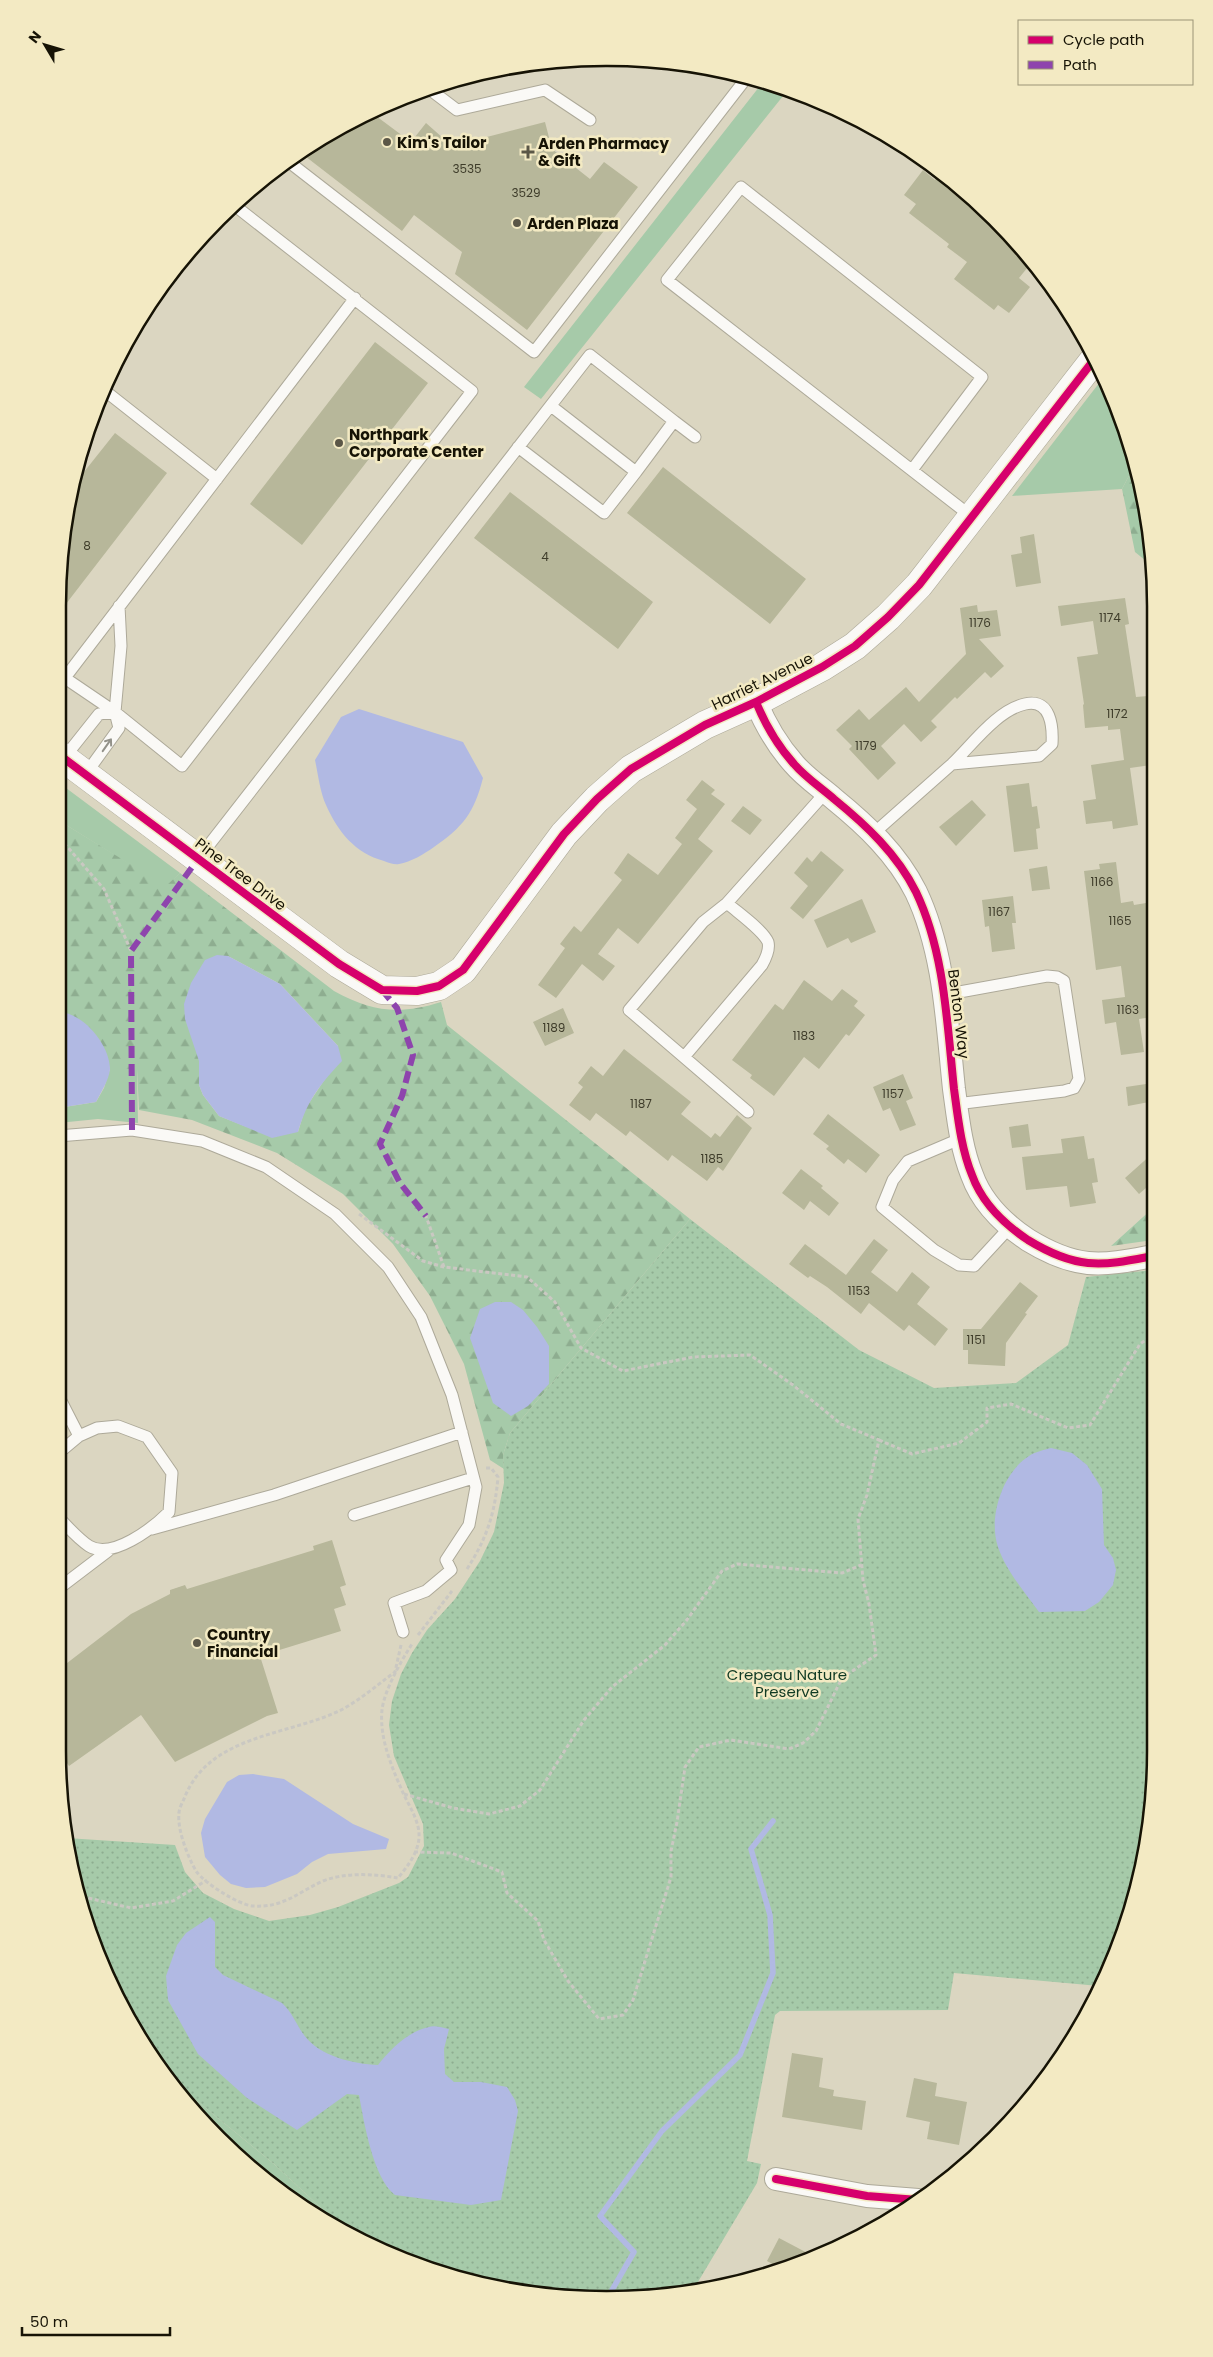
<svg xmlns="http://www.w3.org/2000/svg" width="1213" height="2357" font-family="Poppins,sans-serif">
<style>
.grass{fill:#a6caa9}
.forest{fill:url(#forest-firs);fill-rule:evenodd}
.park{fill:url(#park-dots)}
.water{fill:#b1b9e3}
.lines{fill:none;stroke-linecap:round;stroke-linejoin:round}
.stream{stroke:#b1b9e3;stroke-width:5.5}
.building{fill:#b7b79a}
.lane-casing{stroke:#ada999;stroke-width:13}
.street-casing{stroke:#ada999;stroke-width:24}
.secondary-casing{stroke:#ada999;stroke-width:29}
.path{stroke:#cac8c2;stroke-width:3;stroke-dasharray:4 2.5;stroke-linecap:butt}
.lane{stroke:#faf9f6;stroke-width:11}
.street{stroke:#faf9f6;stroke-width:22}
.secondary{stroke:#faf9f6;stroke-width:28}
.quiet{stroke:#8e44ad;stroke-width:6;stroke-dasharray:12 6;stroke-linecap:butt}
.cycleway-casing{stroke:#f3eac3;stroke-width:11}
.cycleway{stroke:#d6006c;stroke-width:8}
.oneway{stroke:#93928a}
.poi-dot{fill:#5b5747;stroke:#f3eac3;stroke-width:2}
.labels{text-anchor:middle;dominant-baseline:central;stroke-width:5;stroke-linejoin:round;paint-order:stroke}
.number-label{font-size:12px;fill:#3e3c2a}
.poi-label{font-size:15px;font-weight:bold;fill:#161305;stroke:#f3eac3;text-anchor:start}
.street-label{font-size:15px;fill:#161305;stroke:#f3eac3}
.park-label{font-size:15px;fill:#103a23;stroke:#f3eac3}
.rim{fill:none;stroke:#161305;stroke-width:2.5}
</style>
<defs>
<pattern id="forest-firs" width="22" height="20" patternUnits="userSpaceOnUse" patternTransform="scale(1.25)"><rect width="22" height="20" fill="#a6caa9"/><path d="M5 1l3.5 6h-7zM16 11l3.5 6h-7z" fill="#8ead90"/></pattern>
<pattern id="park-dots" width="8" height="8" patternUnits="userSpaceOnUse" patternTransform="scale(1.25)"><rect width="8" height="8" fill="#a6caa9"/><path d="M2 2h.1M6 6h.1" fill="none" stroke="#8ead90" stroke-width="1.8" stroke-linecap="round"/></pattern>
</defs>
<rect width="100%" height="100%" fill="#dbd6c1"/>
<path class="grass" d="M763 82 787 91 541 399 524 387Z
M1103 378 1114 397 1133 468 1122 489 1012 496Z
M58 782 180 873 166 887 58 820Z
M110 1069H137L138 1123 98 1119 58 1123V1108L96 1102 104 1088Z
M163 2073 274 2164 350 2235 332 2226 244 2163 171 2085Z"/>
<path class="forest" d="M1133 468 1151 535V565L1135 552 1122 489Z
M58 820 166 886 180 873 334 991C372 1012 400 1015 441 1002L447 1025 690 1219 510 1433 503 1455 504 1469 490 1460 464 1364 430 1296 393 1244 343 1194 277 1153 192 1120 139 1110 137 1069H110L104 1050 65 1012H58ZM228 956 280 984 338 1046 325 1079 305 1109 298 1132 247 1127 219 1116 203 1095 199 1085V1061Z
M1153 1208V1240L1111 1246Z"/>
<path class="park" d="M690 1219 859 1350 934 1388 1016 1383 1068 1345 1086 1277 1153 1270 1154 1786 1137 1892 1099 1994V1986L954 1973 948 2010 780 2011 775 2015 747 2161 761 2164 757 2183 692 2292 678 2295 571 2298 499 2289 397 2258 350 2235 274 2164 163 2073 131 2025 87 1927 68 1857 66 1838 175 1845 185 1872 203 1893 234 1909 269 1921 310 1915 338 1907 399 1883 408 1877 424 1846 423 1824 394 1756 389 1725 392 1701 401 1674 412 1653 427 1630 455 1599 480 1561 494 1532 504 1483 503 1455 510 1433Z"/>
<path class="water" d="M359 709 463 742 483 778C474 813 463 827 434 847 424 854 411 862 399 864 395 865 389 863 384 861 355 853 338 832 326 805 320 792 318 774 315 760L341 717Z
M217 955 228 956 280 984 338 1046 342 1061C320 1084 307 1101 298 1132L272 1138 219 1116 203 1095 199 1085V1061L185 1019 184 1004 191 983 205 960Z
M58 1012C83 1012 110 1045 110 1069 109 1080 101 1092 96 1102L58 1108Z
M495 1302H511L523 1310 537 1327 549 1346V1384L528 1406 511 1416 493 1403 470 1338 480 1309Z
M1051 1448 1072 1453 1087 1465 1102 1489 1104 1545 1113 1558 1116 1570 1113 1585 1099 1602 1085 1611 1039 1612C1025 1592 1006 1571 998 1547 988 1518 1002 1473 1029 1456 1035 1452 1044 1450 1051 1448Z
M253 1774 284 1779 353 1824 389 1839 386 1849 328 1854 312 1862 297 1874 265 1887 246 1888 231 1884 220 1875 205 1857 201 1833 205 1819 227 1782 239 1775Z
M210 1917 215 1922V1967L223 1975 282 2003C292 2012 296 2024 304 2035 319 2056 353 2064 378 2065 390 2050 408 2031 429 2027 434 2025 443 2028 449 2029L444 2049 445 2074 454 2082H481L507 2087 515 2100 518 2111 501 2200 471 2205 395 2195C373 2178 364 2122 359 2095L347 2094 297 2130 247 2098 198 2054 168 2000 166 1976 177 1945 186 1933Z"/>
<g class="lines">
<path class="stream" d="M608 2297 634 2252 600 2216 662 2131 740 2055 773 1973 770 1915 751 1849 773 1821"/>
</g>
<path class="building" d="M372 113 411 142 426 123 452 146 545 122 552 149 590 179 604 162 638 187 527 330 455 274 462 252 414 215 402 231 301 153 332 131Z
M923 170 935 180 941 172 1032 262 1019 278 1030 287 1009 313 998 305 994 310 954 279 967 262 947 247 949 244 909 213 916 204 904 195Z
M375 342 428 383 302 545 250 504Z
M115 433 167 473 59 613V571L72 487Z
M663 467 806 579 770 624 627 513Z
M510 492 653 602 618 649 474 538Z
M1034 534 1041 583 1016 587 1011 555 1022 553 1020 537Z
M1125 598 1129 624 1125 625 1136 697 1148 696 1151 720H1147L1151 765 1130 768 1138 825 1113 829 1112 821 1086 824 1083 801 1096 799 1091 765 1124 760 1120 729 1108 730V726L1085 728 1083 705 1084 704 1077 657 1098 654 1093 621 1061 626 1058 606Z
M977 605 978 612 997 610 1001 636 979 639 1004 666 991 678 985 672 957 699 955 697 931 721 937 727 921 742 904 724 881 746 896 763 878 780 849 749 852 746 836 730 859 709 869 720 906 687 919 702 966 654 960 608Z
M702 780 715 790 711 794 725 804 698 839 713 851 638 944 618 928 598 954 615 966 603 981 582 964 556 998 538 985 565 948 560 944 574 926 581 932 622 880 614 873 628 853 658 875 682 844 675 838 697 809 686 800Z
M1029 783 1032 807 1037 806 1040 828 1036 829 1038 849 1014 852 1006 786Z
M972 800 986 815 956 846 939 827Z
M743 806 762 820 750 835 731 821Z
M821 851 844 870 803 919 790 908 808 886 794 873 807 857 812 862Z
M1116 862 1121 903 1133 901 1134 905 1152 902V1017L1139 1019 1144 1052 1121 1055 1116 1022 1105 1024 1102 1000 1125 997 1121 966 1096 970 1084 871 1100 869 1099 864Z
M1047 866 1050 889 1032 891 1029 869Z
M1013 896 1016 923H1012L1015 949 992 952 989 926 985 927 982 900Z
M862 899 876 932 851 943 848 938 827 948 814 920Z
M804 980 832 1001 842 989 858 1001 854 1006 865 1015 849 1036 846 1034 819 1069 804 1057 774 1096 750 1078 752 1075 732 1060 775 1004 783 1010Z
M563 1008 574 1033 545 1046 533 1022Z
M624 1049 691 1102 681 1114 711 1138 715 1133 720 1137 737 1115 752 1128 723 1171 718 1167 707 1181 672 1155 668 1161 630 1131 626 1136 596 1113 590 1121 569 1105 583 1087 578 1083 591 1066 603 1076Z
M903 1074 913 1098 906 1101 916 1125 900 1131 890 1108 883 1111 873 1087Z
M1146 1084 1149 1102 1128 1106 1126 1087Z
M828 1114 880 1155 866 1173 848 1159 844 1164 826 1149 829 1146 813 1134Z
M1028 1124 1031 1146 1012 1148 1009 1127Z
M1084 1136 1088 1159 1094 1158 1098 1182 1092 1183 1096 1203 1070 1207 1067 1186 1026 1190 1022 1157 1063 1153 1061 1139Z
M1153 1153V1182L1139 1194 1125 1178Z
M801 1169 823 1186 821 1188 839 1203 829 1216 810 1201 804 1210 782 1193Z
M874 1239 888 1250 871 1272 897 1292 912 1272 930 1287 917 1304 948 1329 935 1346 909 1325 904 1331 869 1303 861 1314 827 1287 810 1276 808 1278 789 1264 805 1244 846 1275Z
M1020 1282 1038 1296 1025 1313 1027 1314 1006 1343 1005 1366 968 1364V1350H963V1329H981Z
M332 1540 346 1585 340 1587 346 1605 334 1609 341 1631 260 1656 278 1713 267 1716 175 1762 141 1715 69 1766 58 1750V1670L131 1614 170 1594V1590L185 1585 187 1589 314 1550 313 1546Z
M792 2053 823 2058 819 2087 834 2090 833 2096 866 2101 862 2130 782 2117Z
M914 2078 937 2083 935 2096 967 2102 959 2145 927 2139 930 2122 906 2117Z
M779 2238 815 2257 783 2270 767 2261Z"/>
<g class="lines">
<defs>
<path id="lane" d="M428 88 457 110 545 90 590 120
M289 162 534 352 748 76
M104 390 217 479
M674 421 695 437
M518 447 604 513 636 472
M912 470 982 377 741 187 667 280 972 517
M59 674 115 712 182 766 472 391 234 205
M64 679 355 298
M64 758 99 714 115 712
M85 775 119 728 115 712 121 646 119 606
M874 833C900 810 926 787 952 764 972 745 997 710 1025 704 1051 698 1053 727 1052 744L1039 756 952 764
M198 859 590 355 674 421 636 472 551 406
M943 995 1047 976 1057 977 1064 981 1079 1079 1074 1088 1064 1091 956 1104
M684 1057 762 965C766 958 770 950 768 942 763 930 737 912 727 903
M748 1112 629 1010 703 922 727 903 826 792
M58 1136 132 1130 202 1141 266 1167 335 1214 388 1267 421 1317 452 1395 476 1487 469 1525 446 1560 451 1570 426 1591 394 1603 403 1632
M962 1138 908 1161 893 1180 882 1207 934 1250 959 1265 974 1266 1010 1227
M58 1395 79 1436
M354 1515 473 1478
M58 1517C67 1526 78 1539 89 1546 112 1560 153 1528 169 1512L172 1473 147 1437 118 1426 97 1428 79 1436 61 1451 58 1461
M152 1529 274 1495 462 1432
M58 1589 108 1551"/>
<path id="street" d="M756 702C765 724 778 746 794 764 805 777 820 787 834 799 866 825 897 854 916 892 945 953 947 1024 954 1089 958 1118 961 1148 972 1175 982 1203 1004 1224 1028 1240 1046 1251 1068 1261 1088 1263 1110 1265 1132 1260 1153 1256
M776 2179 867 2196 918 2200"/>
<path id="secondary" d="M58 754 339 964 382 990 417 991 439 986 463 970 564 834 597 799 631 769 705 725 756 702 822 667 855 646 888 617 919 585 1093 361"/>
</defs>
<use href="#lane" class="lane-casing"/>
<use href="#street" class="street-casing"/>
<use href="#secondary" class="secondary-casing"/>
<path class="path" d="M58 843H64L104 889 131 951
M359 1214 423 1261 444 1267
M879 1440 912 1454 959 1443 987 1422V1408L1011 1404 1068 1428 1090 1425 1140 1344 1153 1335
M467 1569C487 1538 495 1513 498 1477L491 1468H485
M418 1635 452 1591
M401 1645 395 1672C377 1685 359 1701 339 1711 286 1736 208 1735 184 1799 182 1803 179 1809 179 1813 177 1830 188 1857 196 1871 204 1883 239 1905 253 1906 284 1908 298 1892 323 1881 346 1872 375 1874 398 1878 407 1867 418 1853 419 1838 420 1823 411 1809 404 1795 393 1770 379 1739 382 1710 384 1691 401 1661 412 1644
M404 1794 453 1808 489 1814 520 1806 540 1790 584 1720 612 1687 665 1645 686 1621 722 1571 737 1564 842 1573 861 1565
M414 1852 451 1853 502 1872 507 1893 538 1921 544 1940 568 1981 599 2019 623 2015 633 2000 671 1877V1851L677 1822 685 1767 699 1747 731 1740 789 1749 803 1743 816 1731 842 1678 876 1655 869 1604 863 1580 858 1519 867 1495 879 1440 841 1424 793 1385 750 1355 693 1357 623 1371 581 1348 555 1302 527 1277 444 1267 426 1216
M75 1885 84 1897 131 1908 173 1901 207 1880"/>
<use href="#lane" class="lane"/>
<use href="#street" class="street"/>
<use href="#secondary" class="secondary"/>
<path class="quiet" d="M382 990 397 1008 413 1055 402 1096 380 1144 400 1183 426 1216
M132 1130 131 951 198 859"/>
<defs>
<path id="cycleway" d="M756 702C765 724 778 746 794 764 805 777 820 787 834 799 866 825 897 854 916 892 945 953 947 1024 954 1089 958 1118 961 1148 972 1175 982 1203 1004 1224 1028 1240 1046 1251 1068 1261 1088 1263 1110 1265 1132 1260 1153 1256
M58 754 339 964 382 990 417 991 439 986 463 970 564 834 597 799 631 769 705 725 756 702 822 667 855 646 888 617 919 585 1093 361
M776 2179 867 2196 918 2200"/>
</defs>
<use href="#cycleway" class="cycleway-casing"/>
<use href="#cycleway" class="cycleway"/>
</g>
<defs><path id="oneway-shaft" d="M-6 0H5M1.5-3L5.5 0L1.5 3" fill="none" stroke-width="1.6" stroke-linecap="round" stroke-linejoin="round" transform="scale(1.25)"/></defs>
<use class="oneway" href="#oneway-shaft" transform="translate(107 745) rotate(-55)"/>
<g class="poi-dot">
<circle cx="387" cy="142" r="5"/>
<path d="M525.5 144.5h5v5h5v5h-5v5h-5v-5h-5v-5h5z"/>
<circle cx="517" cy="223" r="5"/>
<circle cx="339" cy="443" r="5"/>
<circle cx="197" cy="1643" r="5"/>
</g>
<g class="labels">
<g class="number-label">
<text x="467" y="168">3535</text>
<text x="526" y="192">3529</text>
<text x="87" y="545">8</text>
<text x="545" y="556">4</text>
<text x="1110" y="617">1174</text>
<text x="980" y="622">1176</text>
<text x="1117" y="713">1172</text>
<text x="866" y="745">1179</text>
<text x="1102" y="881">1166</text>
<text x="999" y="911">1167</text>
<text x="1120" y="920">1165</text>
<text x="1128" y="1009">1163</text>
<text x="554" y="1027">1189</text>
<text x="804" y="1035">1183</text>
<text x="893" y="1093">1157</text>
<text x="641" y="1103">1187</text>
<text x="712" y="1158">1185</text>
<text x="859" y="1290">1153</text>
<text x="976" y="1339">1151</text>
</g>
<g class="poi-label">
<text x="397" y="142">Kim's Tailor</text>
<text x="538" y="143">Arden Pharmacy<tspan x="538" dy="17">&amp; Gift</tspan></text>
<text x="527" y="223">Arden Plaza</text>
<text x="349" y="434">Northpark<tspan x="349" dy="17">Corporate Center</tspan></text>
<text x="207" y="1634">Country<tspan x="207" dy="17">Financial</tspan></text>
</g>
<g class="street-label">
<text transform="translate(762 681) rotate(-26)">Harriet Avenue</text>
<text transform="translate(241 874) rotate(37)">Pine Tree Drive</text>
<text transform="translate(959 1014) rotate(83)">Benton Way</text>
</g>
<g class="park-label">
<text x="787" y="1674">Crepeau Nature<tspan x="787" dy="17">Preserve</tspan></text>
</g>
</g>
<path d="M0 0H1213V2357H0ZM606 66H607A540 540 0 0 1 1147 606V1751A540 540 0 0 1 607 2291H606A540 540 0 0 1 66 1751V606A540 540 0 0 1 606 66Z" fill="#f3eac3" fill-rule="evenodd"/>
<path class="rim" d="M606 66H607A540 540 0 0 1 1147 606V1751A540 540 0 0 1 607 2291H606A540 540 0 0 1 66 1751V606A540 540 0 0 1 606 66Z"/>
<rect x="1018" y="20" width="175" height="65" fill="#f3eac3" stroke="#9b9477"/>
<rect x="1028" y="36" width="25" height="8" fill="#d6006c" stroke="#9b9477"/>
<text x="1063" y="45" font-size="15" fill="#161305">Cycle path</text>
<rect x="1028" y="61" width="25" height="8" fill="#8e44ad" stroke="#9b9477"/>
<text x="1063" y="70" font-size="15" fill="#161305">Path</text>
<g transform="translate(45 45) rotate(308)" stroke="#f3eac3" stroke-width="4" paint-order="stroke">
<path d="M0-4L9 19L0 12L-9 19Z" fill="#161305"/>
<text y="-8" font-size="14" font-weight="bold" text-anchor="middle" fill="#161305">N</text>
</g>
<path d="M22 2327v8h148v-8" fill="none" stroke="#161305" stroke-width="2.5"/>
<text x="30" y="2327" font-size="15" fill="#161305" stroke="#f3eac3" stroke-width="4" paint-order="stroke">50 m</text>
</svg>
